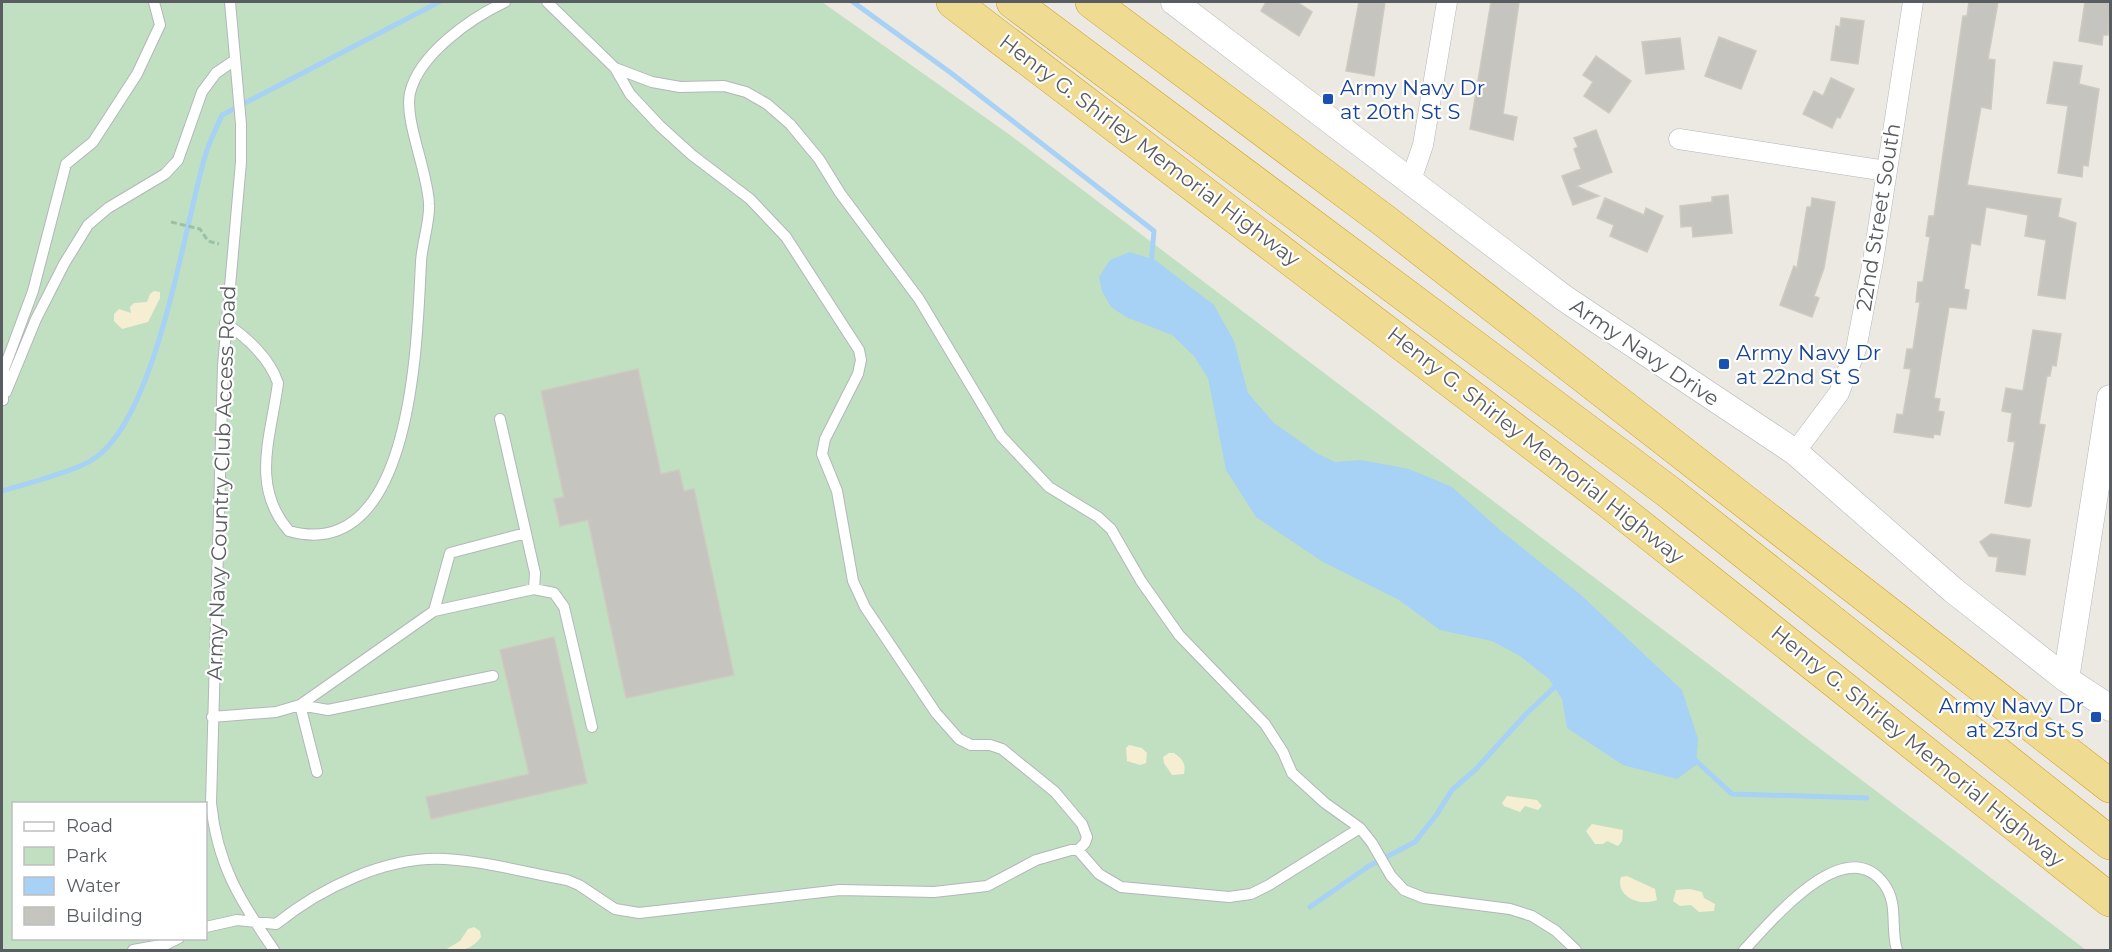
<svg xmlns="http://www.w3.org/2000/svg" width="2112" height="952" font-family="Montserrat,sans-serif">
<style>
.green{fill:#c0e0c1;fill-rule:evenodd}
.sand{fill:#f5eed2}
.water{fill:#a7d1f5}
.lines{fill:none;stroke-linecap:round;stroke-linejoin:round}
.stream{stroke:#a7d1f5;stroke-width:5}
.building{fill:#c6c4be;stroke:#cecac0;stroke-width:1.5}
.service-casing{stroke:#b3b6ba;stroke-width:12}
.minor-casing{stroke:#b3b6ba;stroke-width:21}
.tertiary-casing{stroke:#b3b6ba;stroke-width:27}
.motorway-casing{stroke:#d39e19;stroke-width:34}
.path{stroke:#9ac0a6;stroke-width:3;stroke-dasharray:6 3;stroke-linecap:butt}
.service{stroke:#fff;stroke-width:10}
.minor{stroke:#fff;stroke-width:20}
.tertiary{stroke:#fff;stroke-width:26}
.motorway{stroke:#f0db92;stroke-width:33}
.transit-dot{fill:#1a4fb4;stroke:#fff;stroke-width:2}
.labels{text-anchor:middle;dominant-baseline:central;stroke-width:4.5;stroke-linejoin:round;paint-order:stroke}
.transit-label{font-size:21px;fill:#164399;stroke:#fff;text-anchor:start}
.street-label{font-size:21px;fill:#595c60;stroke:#fff}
</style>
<rect width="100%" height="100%" fill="#ebe9e1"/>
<path class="green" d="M2 2H822L1010 135 2086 950H2ZM14 804H206V938H14Z"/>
<path class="sand" d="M154 291 160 292V298L148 322 122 329 114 321V314L119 309 131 313 130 307 134 303 147 302 150 294Z
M1129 745 1142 748 1147 753 1146 763 1140 765 1127 761 1126 748Z
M1169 753H1174C1183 759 1186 764 1184 774L1172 775 1164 763 1163 757Z
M1507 796 1537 800 1542 806 1538 810 1525 806 1520 812 1504 806 1502 803Z
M1592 824 1623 830 1622 841 1618 846 1607 841 1603 844H1595L1586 831Z
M1627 876 1655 889 1657 900C1640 907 1615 896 1621 877Z
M1690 889 1702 892 1704 898 1715 904 1714 911 1699 912 1691 905 1680 906 1673 901 1676 890Z
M474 927 480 931 481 937C471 951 460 951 445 950L460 941 468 929Z"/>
<path class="water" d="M1130 252 1155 260 1214 305 1234 341 1248 393 1274 423 1318 454 1335 462 1361 460 1409 469 1452 487 1500 530 1581 595 1682 690 1698 739 1696 765 1677 779 1623 765 1567 728 1562 699 1549 679 1520 656 1492 641 1440 630 1399 600 1323 562 1256 517 1226 470 1208 378 1194 356 1172 335 1126 317 1111 307 1102 291 1099 277 1110 260Z"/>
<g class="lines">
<path class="stream" d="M853 2 951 73 1154 231 1151 264
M2 491C25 484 73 472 92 460 157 421 184 225 206 153 210 140 217 127 222 115L439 2
M1693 758 1732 794 1867 798
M1310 907 1369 866 1415 842 1437 814 1452 790 1476 769 1527 713 1560 682"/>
</g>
<path class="building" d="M1266 2H1297L1312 12 1299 36 1261 11Z
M1359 2H1385L1374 76 1346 71Z
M1491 2H1519L1503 114 1517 117 1513 140 1470 129Z
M1969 2H1998L1988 59 1995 60 1991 109 1981 107 1967 185 2061 199 2058 217 2076 223 2065 299 2038 295 2046 240 2025 236 2028 215 1986 207 1980 245 1971 243 1964 289 1969 290 1966 309 1949 307 1934 398 1940 399 1938 411 1944 412 1940 435 1934 434 1933 438 1894 432 1897 414 1903 415 1911 369 1904 368 1907 349H1913L1920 302H1916L1918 282H1923L1930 237 1926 236 1929 216H1934L1963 16H1967Z
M2085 2H2110L2108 35H2103L2102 45 2079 41Z
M1841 18 1864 21 1858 64 1831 60 1836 26 1840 27Z
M1719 37 1756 51 1741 89 1705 76Z
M1680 38 1684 69 1646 74 1642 42Z
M1596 56 1631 81 1609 113 1584 96 1593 82 1583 75Z
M2054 62 2082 66 2079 84 2099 89 2088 166 2083 165 2082 177 2058 173 2068 106 2047 103Z
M1831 78 1854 89 1840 118 1837 117 1832 128 1803 114 1814 91 1823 96Z
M1596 130 1612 172 1576 186 1599 196 1573 205 1562 176 1581 169 1574 149 1578 147 1574 138Z
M1728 195 1732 233 1693 237 1692 226 1681 227 1680 206 1712 202V197Z
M1605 198 1644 215 1646 208 1663 216 1647 252 1610 236 1614 225 1597 218Z
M1812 198 1835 202 1824 268 1814 296 1819 298 1812 317 1780 305 1794 266 1797 268 1807 207H1811Z
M2033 330 2061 334 2056 366 2052 365 2050 376H2047L2039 424 2045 425 2031 506 2028 507 2005 503 2015 442 2008 441 2012 413 2002 411 2006 388 2023 391Z
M638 369 661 474 679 470 684 491 694 489 734 675 626 698 588 520 560 526 554 499 564 497 541 391Z
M1991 534 2030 540 2025 575 1996 571 1998 557 1989 556 1980 542Z
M554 637 587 783 431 819 426 797 529 774 500 650Z"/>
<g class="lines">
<defs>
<path id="service" d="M230 2 241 124V162L223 366 211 803C217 864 240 901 274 950
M547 2 615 68 652 82 680 87 724 86 746 92 767 104 790 124 819 159 840 193 919 299 1001 436 1049 487 1098 517 1111 529 1141 581 1179 635 1265 724 1283 752 1292 773 1325 803 1360 828 1372 843 1391 876 1404 890 1424 898 1510 909 1532 916 1556 931 1576 950
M615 68 630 94 660 126 692 155 750 199 786 237 859 350 861 360 858 374 825 439 822 454 837 491 853 581 865 607 936 713 959 739 971 745H990L1002 749 1055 792 1082 824 1087 837 1085 843 1078 850
M225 323C247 337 270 359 278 383 271 437 250 486 289 531 414 566 417 338 421 262 422 243 430 222 429 204 428 172 404 120 410 93 419 54 471 18 505 2
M6 392 36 319 64 264 88 225 108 208 165 174 178 160 202 92 216 73 235 60
M3 400 4 369 33 291 66 164 93 142 137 74 160 25 154 2
M500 419 535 573 534 589
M434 611 534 589 554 593 564 607 592 727
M212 717 276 712 300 705 434 611 450 553 526 533
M317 772 300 705 328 710 493 676
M206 927 237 920 276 924C321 888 386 856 445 859 485 861 527 873 567 880L579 885 615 909 639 913 840 890 934 892 987 886 1036 860 1071 850H1078L1099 874 1121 887 1229 897 1251 894 1269 885 1360 828
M133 950 167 944 179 938
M1744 950C1770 923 1845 830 1884 884 1899 904 1890 928 1897 950"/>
<path id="minor" d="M1679 139 1886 171
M1411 180 1423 145 1447 2
M1795 452 1839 393 1856 349 1873 261 1913 2"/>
<path id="tertiary" d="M1174 2 1564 298 1795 452 1953 590 2066 679 2110 708
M2066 679 2110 398"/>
<path id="motorway" d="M953 2 1612 504 2110 900
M1013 2 1670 493 2110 843
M1092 2 1386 222 2110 786"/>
</defs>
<use href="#service" class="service-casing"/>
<use href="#minor" class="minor-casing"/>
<use href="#tertiary" class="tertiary-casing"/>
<use href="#motorway" class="motorway-casing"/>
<path class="path" d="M171 222 200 229 208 241 219 244"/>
<use href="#service" class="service"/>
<use href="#minor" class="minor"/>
<use href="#tertiary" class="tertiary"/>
<use href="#motorway" class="motorway"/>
</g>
<g class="transit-dot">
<rect x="1322" y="93" width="12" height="12" rx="3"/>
<rect x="1718" y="358" width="12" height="12" rx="3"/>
<rect x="2090" y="711" width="12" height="12" rx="3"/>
</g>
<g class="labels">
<g class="transit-label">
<text x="1340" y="87">Army Navy Dr<tspan x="1340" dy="24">at 20th St S</tspan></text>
<text x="1736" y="352">Army Navy Dr<tspan x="1736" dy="24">at 22nd St S</tspan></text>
<text x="2084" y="705" text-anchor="end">Army Navy Dr<tspan x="2084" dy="24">at 23rd St S</tspan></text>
</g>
<g class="street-label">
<text transform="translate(1150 150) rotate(37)">Henry G. Shirley Memorial Highway</text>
<text transform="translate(1878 217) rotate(-81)">22nd Street South</text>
<text transform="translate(1645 352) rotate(34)">Army Navy Drive</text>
<text transform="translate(1536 445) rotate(38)">Henry G. Shirley Memorial Highway</text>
<text transform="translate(221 483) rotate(-88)">Army Navy Country Club Access Road</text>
<text transform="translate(1918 746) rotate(39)">Henry G. Shirley Memorial Highway</text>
</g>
</g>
<rect width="2112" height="952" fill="none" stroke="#595c60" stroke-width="6"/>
<rect x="12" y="802" width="195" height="138" fill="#ffffff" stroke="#bdbebf" stroke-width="1.5"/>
<rect x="24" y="822" width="30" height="9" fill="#ffffff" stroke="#bdbebf" stroke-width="1.5"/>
<text x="66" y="832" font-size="18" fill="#595c60">Road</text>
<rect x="24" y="847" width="30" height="18" fill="#c0e0c1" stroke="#bdbebf" stroke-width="1.5"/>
<text x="66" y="862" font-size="18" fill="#595c60">Park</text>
<rect x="24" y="877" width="30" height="18" fill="#a7d1f5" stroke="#bdbebf" stroke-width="1.5"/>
<text x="66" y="892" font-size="18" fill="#595c60">Water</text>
<rect x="24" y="907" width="30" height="18" fill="#c6c4be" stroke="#bdbebf" stroke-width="1.5"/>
<text x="66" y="922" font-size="18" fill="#595c60">Building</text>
</svg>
